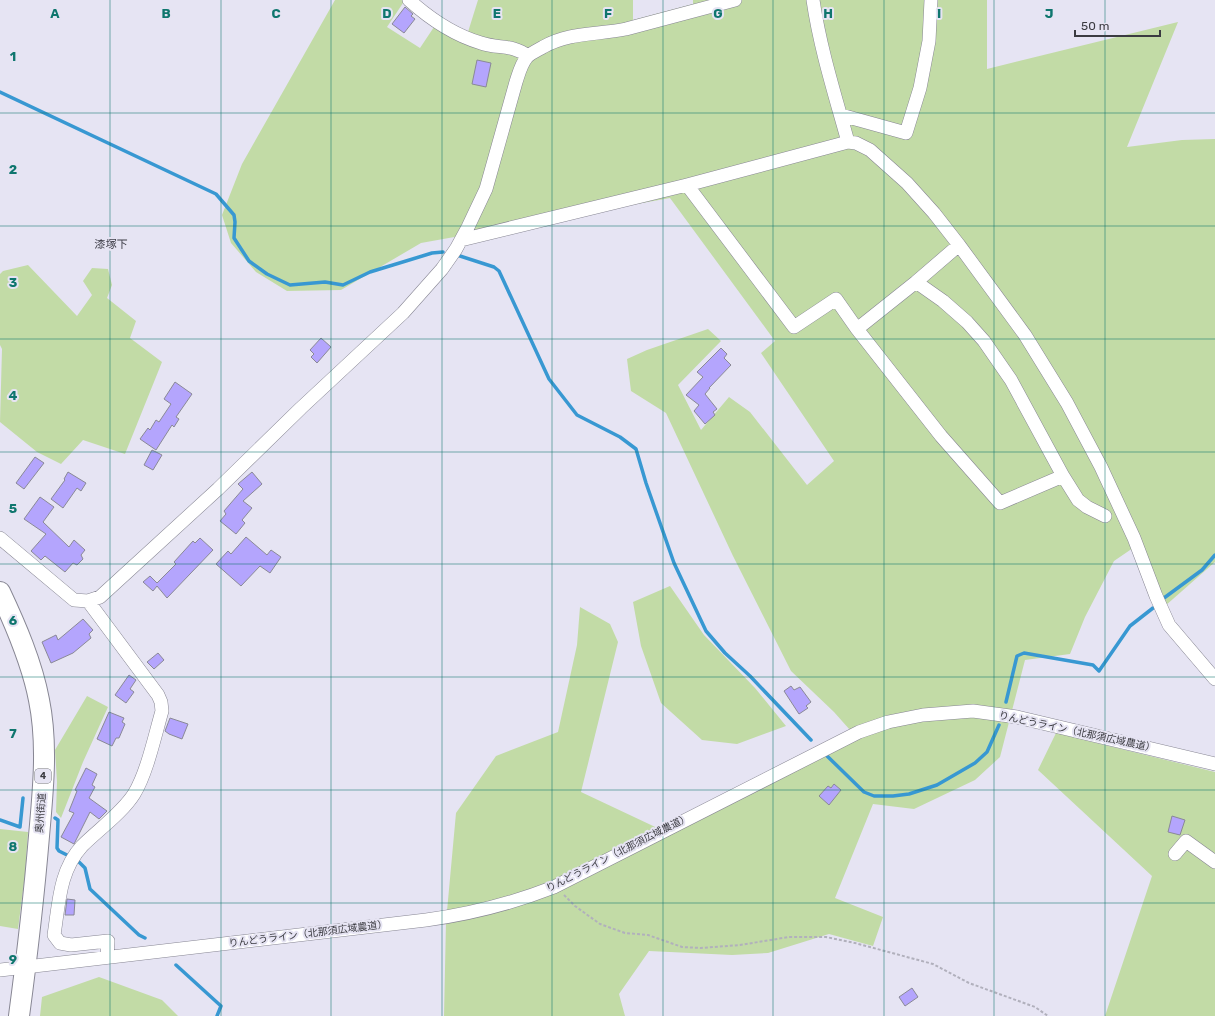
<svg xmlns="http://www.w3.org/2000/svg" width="1215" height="1016" font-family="Rubik,'Noto Sans JP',sans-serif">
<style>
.green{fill:#c2dba6}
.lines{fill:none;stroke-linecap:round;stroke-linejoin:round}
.stream{stroke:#3898d2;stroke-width:3.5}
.building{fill:#b4a5fd;stroke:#8a8996}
.minor-casing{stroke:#878693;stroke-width:14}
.highway-casing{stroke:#878693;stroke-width:22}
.path{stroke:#b1b0bc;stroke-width:2;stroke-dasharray:3 2;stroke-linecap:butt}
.minor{stroke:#fff;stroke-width:13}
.highway{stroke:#fff;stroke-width:20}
.grid{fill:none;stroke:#0f766e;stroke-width:1;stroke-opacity:0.55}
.labels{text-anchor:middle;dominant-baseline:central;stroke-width:4;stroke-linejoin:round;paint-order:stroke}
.shield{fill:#e6e4f3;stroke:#6e6e76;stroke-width:1}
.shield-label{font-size:9px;font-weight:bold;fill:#3b3b41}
.street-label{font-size:10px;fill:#3b3b41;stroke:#e6e4f3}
.neighbourhood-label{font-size:11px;fill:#41404b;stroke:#e6e4f3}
.grid-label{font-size:13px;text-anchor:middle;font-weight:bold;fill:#0f766e;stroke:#e6e4f3;stroke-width:4;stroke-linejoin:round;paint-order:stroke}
</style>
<rect width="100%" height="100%" fill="#e6e4f3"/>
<path class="green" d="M335 0H405L387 27 420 48 440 18 468 32 478 0H633V20L693 4V0H987V69L1178 22 1127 147 1182 140 1215 139V562L1165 606 1133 548 1114 561 1085 617 1070 654 1025 660 1000 757 975 780 914 809 873 804 835 898 883 917 873 946 829 934 768 953 732 955 649 951 619 994 625 1016H444L446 922 456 813 496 756 558 732 577 645 580 607 610 624 618 642 581 792 668 833 850 730 834 712 791 671 733 556 666 413 631 391 627 359 647 350 708 329 721 341 678 385 701 430 729 397 750 412 807 485 834 461 761 353 775 341 670 198 421 243 341 290 287 291 256 272 231 243 222 215 242 164Z
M28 265 77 316 92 295 83 281 92 268 108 269 112 285 107 298 136 321 130 338 162 362 125 454 83 440 61 464 37 452 0 422 2 349 0 345V274L3 271Z
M670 586 704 635 755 688 786 726 737 744 702 740 661 703 641 646 633 602Z
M87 696 108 707 83 762 61 818 56 812 57 782 55 750Z
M1056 733 1215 772V1016H1105L1152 876 1038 770Z
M0 829 28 832 25 875 18 929 0 926Z
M99 977 162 1000 178 1016H40L42 997Z"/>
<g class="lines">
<path class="stream" d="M0 92 216 194 234 215 235 222 234 238 249 261 267 274 290 285 325 282 343 285 370 272 432 253 443 252
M457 255 494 267 499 271 549 379 577 415 620 437 636 449 646 483 674 563 706 631 725 653 750 676 811 740
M1164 598 1202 570 1215 555
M1006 702 1017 656 1024 653 1093 665 1099 671 1130 626 1153 608
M824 753 864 792 874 796H893L909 794 937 785 975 763 987 752 999 725
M55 818 58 820 57 848 59 851 67 855
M0 820 20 827 23 798
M78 861 85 868 90 889 139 935 145 938
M176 965 221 1006 217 1016"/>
</g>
<path class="building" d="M405 7 413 14 411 16 415 19 404 33 392 24Z
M477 60 491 63 486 87 472 84Z
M321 338 331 347 317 363 311 357 314 354 310 350Z
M721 348 727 354 724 358 731 365 709 388H710L705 394 717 409 713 412 715 415 705 424 694 411 699 405 686 395 703 377 697 372Z
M175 382 192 394 176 417 179 419 174 427 172 425 156 450 140 439 148 428 150 430 156 420 159 422 171 404 164 399Z
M152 450 162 455 153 470 144 465Z
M35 457 44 463 24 489 16 483Z
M68 472 86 483 81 491 77 488 63 508 51 499 65 480 64 479Z
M252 472 262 484 243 501 252 508 242 520 245 523 236 534 220 521 226 514 224 511 243 489 238 484Z
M40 497 54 507 43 522 69 547 74 540 85 550 81 555 83 559 77 565 73 563 65 572 45 556 41 560 31 551 46 534 24 519Z
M246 537 267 555 271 550 281 557 270 573 260 566 241 586 216 564 228 551 231 554Z
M200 538 213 550 167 598 157 586 153 591 143 582 150 576 157 583 176 564 174 562 193 541 195 543Z
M83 619 93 630 89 634 91 638 73 653 51 663 42 642 56 635 58 640Z
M158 653 164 660 154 669 147 662Z
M129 675 136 680 130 689 134 692 126 703 115 695Z
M791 686 794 690 800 687 811 702 806 706 808 708 799 714 784 691Z
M109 712 124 718 122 722 125 724 119 738H116L112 746 97 739Z
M170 718 188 724 182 739 169 734 165 731Z
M86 768 97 774 92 785 95 787 89 798 107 811 99 819 90 812 74 844 61 837 74 813 69 811 77 791 75 790Z
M834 784 841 790 829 805 819 796 828 786 831 788Z
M1172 816 1185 820 1180 835 1168 832Z
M67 899 75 900 74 915H65Z
M912 988 918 997 905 1006 899 997Z"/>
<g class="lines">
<defs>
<path id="minor" d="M409 0C429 18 454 35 481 43 499 49 512 44 528 56
M813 0C820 48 835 95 848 142L856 143 870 150 907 183 934 213 959 245 1025 335 1067 403 1101 467 1134 538 1156 596 1169 625 1215 679
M841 115 906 133 920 88 929 41 931 0
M687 185 794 327 836 299 857 329
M461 240 687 185 848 142
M916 282 943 301 967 322 984 341 1011 380 1063 476 1000 503 941 436 857 329Z
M916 282 959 245
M1063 476 1078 500 1087 507 1105 516
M0 538 74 600 88 601 100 597 218 489 301 408 403 313 442 269 456 249 468 227 486 189 516 82C519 73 521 64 527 57 531 53 538 50 543 47 570 32 596 35 626 29L735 0
M88 601 158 695 161 702 162 711C155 735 147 773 134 794 122 813 98 830 82 846 59 871 59 904 54 935L60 943 71 945 108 941 107 957
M1175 854 1186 841 1215 862
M0 970 426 920C471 914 513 903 554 887L859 732 888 722 923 715 973 711 1017 717 1215 764"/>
<path id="highway" d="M0 592C16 626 32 663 39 700 48 744 43 791 39 836 34 896 27 956 19 1016"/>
</defs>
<use href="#minor" class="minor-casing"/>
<use href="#highway" class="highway-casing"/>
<path class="path" d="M564 895 575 906 600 924 625 933 648 935 682 947 701 948 740 945 789 937H826L855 943 933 964 969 983 1035 1007 1048 1016"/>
<use href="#minor" class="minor"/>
<use href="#highway" class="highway"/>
</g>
<path class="grid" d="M110 0V1016M221 0V1016M331 0V1016M442 0V1016M552 0V1016M663 0V1016M773 0V1016M884 0V1016M994 0V1016M1105 0V1016M0 113H1215M0 226H1215M0 339H1215M0 452H1215M0 564H1215M0 677H1215M0 790H1215M0 903H1215"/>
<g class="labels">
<rect class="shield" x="35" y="769" width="16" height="14" rx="3"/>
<g class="shield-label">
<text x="43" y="776">4</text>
</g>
<g class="street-label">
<text transform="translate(1077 732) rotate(12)">りんどうライン（北那須広域農道）</text>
<text transform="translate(41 813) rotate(-86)">奥州街道</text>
<text transform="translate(618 853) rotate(-27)">りんどうライン（北那須広域農道）</text>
<text transform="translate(308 934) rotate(-7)">りんどうライン（北那須広域農道）</text>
</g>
<g class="neighbourhood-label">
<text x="111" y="244">漆塚下</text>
</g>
</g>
<g class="grid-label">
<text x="55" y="18">A</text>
<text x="166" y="18">B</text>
<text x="276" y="18">C</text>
<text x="387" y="18">D</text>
<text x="497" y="18">E</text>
<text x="608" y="18">F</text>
<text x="718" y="18">G</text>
<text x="828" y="18">H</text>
<text x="939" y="18">I</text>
<text x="1049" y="18">J</text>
<text x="13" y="61">1</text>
<text x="13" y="174">2</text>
<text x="13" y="287">3</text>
<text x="13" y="400">4</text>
<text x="13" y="513">5</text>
<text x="13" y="625">6</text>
<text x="13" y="738">7</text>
<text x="13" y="851">8</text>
<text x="13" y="964">9</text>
</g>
<path d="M1075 30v6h85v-6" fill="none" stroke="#3b3b41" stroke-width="2"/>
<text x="1081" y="30" font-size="12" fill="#3b3b41" stroke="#e6e4f3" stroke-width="3" paint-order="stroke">50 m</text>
</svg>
